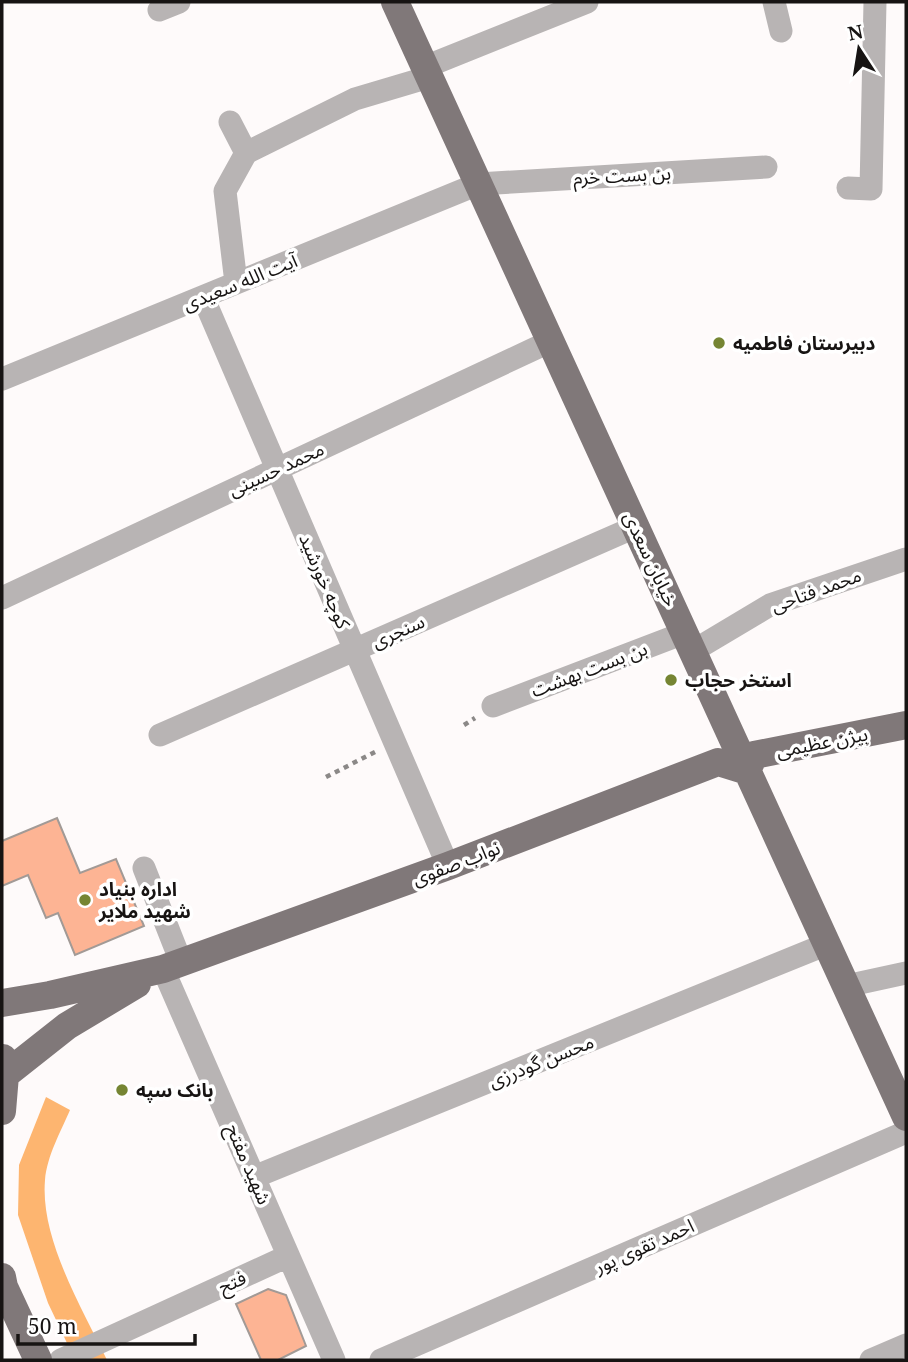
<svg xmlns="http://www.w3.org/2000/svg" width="908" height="1362" font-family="'Noto Serif','Noto Sans Arabic',serif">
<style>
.forest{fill:#fdb570}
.building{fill:#fdb494;stroke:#a29a96;stroke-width:2}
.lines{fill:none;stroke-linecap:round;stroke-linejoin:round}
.path{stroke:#8b8887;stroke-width:4.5;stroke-dasharray:5 5;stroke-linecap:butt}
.minor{stroke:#b8b4b4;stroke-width:23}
.major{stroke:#807879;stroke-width:28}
.poi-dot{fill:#768533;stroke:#fff;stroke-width:2.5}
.labels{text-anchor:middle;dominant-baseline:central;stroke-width:7;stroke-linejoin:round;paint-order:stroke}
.street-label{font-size:19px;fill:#171413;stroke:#fff}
.poi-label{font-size:19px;font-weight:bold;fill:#171413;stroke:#fff;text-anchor:start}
</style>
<rect width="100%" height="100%" fill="#fefafa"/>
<path class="forest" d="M46 1097 70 1110C61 1131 47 1156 45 1180 40 1239 82 1308 107 1360H75L48 1303 18 1215 19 1165Z"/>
<path class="building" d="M57 818 80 873 116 859 144 926 75 955 58 913 46 918 28 875 2 886V841Z
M268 1289 286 1295 306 1346 278 1360H261L236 1304Z"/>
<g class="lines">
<path class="path" d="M464 725 475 718
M326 777 375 752"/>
<path class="minor" d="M774 2 781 31
M159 10 179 2
M425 67 587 2
M230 122 246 153
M848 188 871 189 875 2
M236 283 225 191 246 153 355 99 429 77
M203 297 448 866
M2 379 478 184 766 167
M2 598 551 341
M693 651 770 605 906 559
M493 706 684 633
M160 735 635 527
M144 868 181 962
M163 969 334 1360
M846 986 906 973
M254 1177 827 944
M61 1360 288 1256
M381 1360 906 1132
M871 1360 906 1345"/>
<path class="major" d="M395 2 906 1117
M2 1003 50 995 163 969 448 866 718 762 747 771 754 755 906 725
M5 1075 67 1026 137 984
M2 1111 5 1075 3 1058
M2 1277 4 1287 38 1360"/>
</g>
<g class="poi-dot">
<circle cx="719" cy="343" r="7"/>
<circle cx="671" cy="680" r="7"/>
<circle cx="85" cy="900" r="7"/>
<circle cx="122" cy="1090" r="7"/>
</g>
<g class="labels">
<g class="street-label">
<text transform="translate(622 175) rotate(-3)">بن بست خرم</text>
<text transform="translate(240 282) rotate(-22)">آیت الله سعیدی</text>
<text transform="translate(276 469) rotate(-25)">محمد حسینی</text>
<text transform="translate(651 559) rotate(65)">خیابان سعدی</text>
<text transform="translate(325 581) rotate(67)">کوچه خورشید</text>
<text transform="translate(816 590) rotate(-20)">محمد فتاحی</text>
<text transform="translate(398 631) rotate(-24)">سنجری</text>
<text transform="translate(589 669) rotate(-21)">بن بست بهشت</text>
<text transform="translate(822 742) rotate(-11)">بیژن عظیمی</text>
<text transform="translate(456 863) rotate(-21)">نواب صفوی</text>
<text transform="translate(541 1061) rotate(-22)">محسن گودرزی</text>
<text transform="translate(249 1164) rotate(67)">شهید مفتح</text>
<text transform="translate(644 1246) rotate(-24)">احمد تقوی پور</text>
<text transform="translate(232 1282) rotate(-25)">فتح</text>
</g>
<g class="poi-label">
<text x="733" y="343">دبیرستان فاطمیه</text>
<text x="685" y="680">استخر حجاب</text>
<text x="99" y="889">اداره بنیاد<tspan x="99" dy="22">شهید ملایر</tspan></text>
<text x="136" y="1090">بانک سپه</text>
</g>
</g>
<rect width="908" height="1362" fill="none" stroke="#171413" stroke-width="7"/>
<g transform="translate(859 49) rotate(348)" stroke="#ffffff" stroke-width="5" paint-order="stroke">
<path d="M0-5L12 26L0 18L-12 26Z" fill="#171413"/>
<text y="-10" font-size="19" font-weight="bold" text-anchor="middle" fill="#171413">N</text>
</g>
<path d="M18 1334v10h177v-10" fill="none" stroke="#171413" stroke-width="3.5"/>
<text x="28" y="1334" font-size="21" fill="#171413" stroke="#ffffff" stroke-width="5" paint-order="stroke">50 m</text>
</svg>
